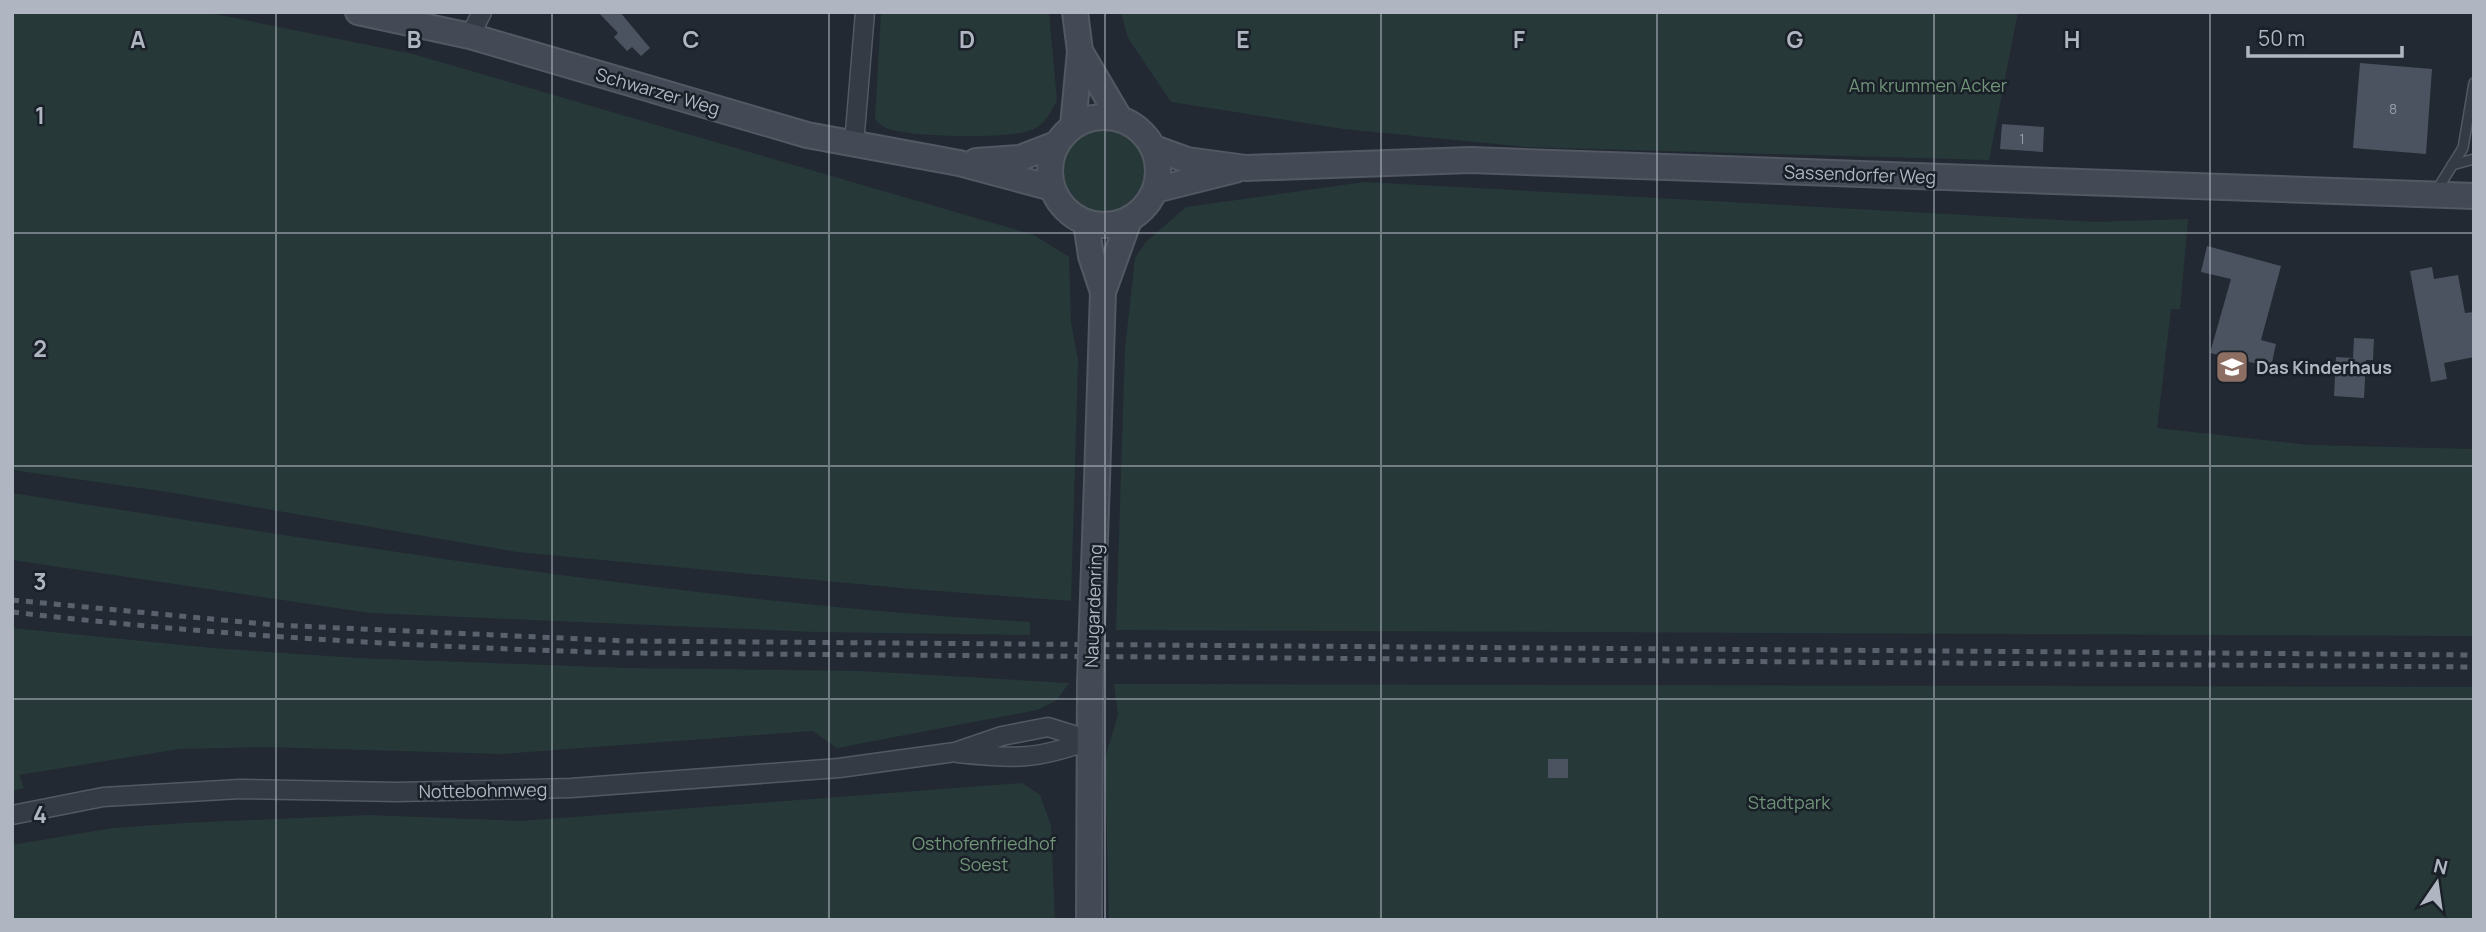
<svg xmlns="http://www.w3.org/2000/svg" width="2486" height="932" font-family="Manrope,sans-serif">
<style>
.green{fill:#273838}
.building{fill:#4a535f}
.lines{fill:none;stroke-linecap:round;stroke-linejoin:round}
.lane-casing{stroke:#525962;stroke-width:12}
.street-casing{stroke:#525962;stroke-width:21}
.secondary-casing{stroke:#525962;stroke-width:28}
.lane{stroke:#353b44;stroke-width:9}
.street{stroke:#353b44;stroke-width:18}
.secondary{stroke:#434a56;stroke-width:24}
.rail{stroke:#59616c;stroke-width:5;stroke-dasharray:7 7;stroke-linecap:butt}
.secondary-bridge-casing{stroke:#525962;stroke-width:28;stroke-linecap:butt}
.secondary-bridge{stroke:#434a56;stroke-width:24}
.grid{fill:none;stroke:#afb6c1;stroke-width:2;stroke-opacity:0.55}
.labels{text-anchor:middle;dominant-baseline:central;stroke-width:5;stroke-linejoin:round;paint-order:stroke}
.number-label{font-size:14px;fill:#969da8}
.park-label{font-size:18px;fill:#719479;stroke:#1a2028}
.street-label{font-size:18px;fill:#afb6c1;stroke:#1a2028}
.poi-label{font-size:18px;font-weight:bold;fill:#afb6c1;stroke:#1a2028;text-anchor:start}
.grid-label{font-size:23px;text-anchor:middle;font-weight:bold;fill:#afb6c1;stroke:#1a2028;stroke-width:5;stroke-linejoin:round;paint-order:stroke}
</style>
<rect width="100%" height="100%" fill="#222933"/>
<path class="green" d="M12 12H205L413 54 1034 235 1069 257 1071 322 1078 360 1071 601 912 589 517 552 168 492 12 470Z
M881 12H1049L1057 100C1052 110 1045 124 1034 129 1012 140 913 137 889 129 884 128 879 123 875 120Z
M1121 12H2018L1989 160 1526 147 1344 129 1171 102 1128 38Z
M1060 172a44 44 0 1 1 88 0a44 44 0 1 1-88 0Z
M1364 182 2095 222 2188 219 2180 309H2171L2157 428 2309 445 2474 449V636L1116 630 1125 349 1135 258 1146 242 1186 207Z
M12 493C350 545 689 602 1030 622V635L815 632 370 613 12 560Z
M12 628 212 648 358 658 626 668 861 671 1069 683 1057 700 1037 710 837 748 813 731 502 754 264 747 179 749 19 775 24 788 12 791Z
M1114 684 2474 687V920H1109L1105 758 1118 715Z
M1022 783 1040 795 1051 825 1055 920H12V845L113 828 184 823 368 815 521 821Z"/>
<path class="building" d="M598 12H620L650 48 641 56 632 47 627 51 614 37 618 33Z
M2360 63 2432 69 2426 154 2353 148Z
M2002 124 2044 127 2043 152 2000 149Z
M2207 246 2281 266 2261 340 2276 344 2271 367 2210 353 2231 279 2201 272Z
M2432 267 2434 279 2458 275 2465 313 2474 312V357L2444 363 2447 379 2431 382 2410 271Z
M2354 338 2374 339 2373 360H2366L2364 398 2334 396 2336 357 2353 358Z
M1548 759H1568V778H1548Z"/>
<g class="lines">
<defs>
<path id="lane" d="M2452 165 2474 159
M2435 193 2463 148 2474 83"/>
<path id="street" d="M470 36 482 12
M854 144 865 12
M958 753C1014 759 1037 760 1090 740
M12 815 103 797 240 789 397 792 571 788 839 768 955 752 1002 736 1048 727 1090 740"/>
<path id="secondary" d="M358 12 470 36 807 135 959 163 1052 188
M1080 51 1120 119
M1050 171a54 54 0 1 1 108 0a54 54 0 1 1-108 0Z
M1073 126 1080 51 1075 12
M1154 148 1187 160 1246 168 1470 160 2474 196
M976 161 1020 158 1056 144
M1155 190 1235 170
M1086 223 1091 256 1103 292
M1097 480 1103 292 1129 220
M1089 920 1090 683"/>
</defs>
<use href="#lane" class="lane-casing"/>
<use href="#street" class="street-casing"/>
<use href="#secondary" class="secondary-casing"/>
<use href="#lane" class="lane"/>
<use href="#street" class="street"/>
<use href="#secondary" class="secondary"/>
<path class="rail" d="M12 600 275 625 627 641 2474 655
M12 612C217 636 422 647 627 653L2474 667"/>
<defs>
<path id="secondary-bridge" d="M1090 683 1097 480"/>
</defs>
<use href="#secondary-bridge" class="secondary-bridge-casing"/>
<use href="#secondary-bridge" class="secondary-bridge"/>
</g>
<path class="grid" d="M276 12V920M552 12V920M829 12V920M1105 12V920M1381 12V920M1657 12V920M1934 12V920M2210 12V920M12 233H2474M12 466H2474M12 699H2474"/>
<defs>
<symbol id="school-square" viewBox="-11 -11 22 22"><rect x="-9" y="-9" width="18" height="18" rx="4" fill="#8d6e63" stroke="#1a2028"/><path d="M0-5L7-2L0 1L-7-2ZM-4 1L0 2.5L4 1V4Q0 6-4 4Z" fill="#fff"/></symbol>
</defs>
<g fill-rule="evenodd">
<use href="#school-square" x="2213" y="348" width="38" height="38"/>
</g>
<g class="labels">
<g class="number-label">
<text x="2393" y="108">8</text>
<text x="2022" y="138">1</text>
</g>
<g class="park-label">
<text x="1928" y="85">Am krummen Acker</text>
<text x="1789" y="802">Stadtpark</text>
<text x="984" y="843">Osthofenfriedhof<tspan x="984" dy="21">Soest</tspan></text>
</g>
<g class="street-label">
<text transform="translate(658 91) rotate(16)">Schwarzer Weg</text>
<text transform="translate(1860 174) rotate(2)">Sassendorfer Weg</text>
<text transform="translate(1093 606) rotate(-88)">Naugardenring</text>
<text transform="translate(483 790) rotate(-1)">Nottebohmweg</text>
</g>
<g class="poi-label">
<text x="2256" y="367">Das Kinderhaus</text>
</g>
</g>
<g class="grid-label">
<text x="138" y="48">A</text>
<text x="414" y="48">B</text>
<text x="691" y="48">C</text>
<text x="967" y="48">D</text>
<text x="1243" y="48">E</text>
<text x="1519" y="48">F</text>
<text x="1795" y="48">G</text>
<text x="2072" y="48">H</text>
<text x="40" y="124">1</text>
<text x="40" y="357">2</text>
<text x="40" y="590">3</text>
<text x="40" y="823">4</text>
</g>
<rect width="2486" height="932" fill="none" stroke="#afb6c1" stroke-width="28"/>
<g transform="translate(2437 883) rotate(13)" stroke="#1a2028" stroke-width="5" paint-order="stroke">
<path d="M0-5L12 26L0 18L-12 26Z" fill="#afb6c1"/>
<text y="-10" font-size="19" font-weight="bold" text-anchor="middle" fill="#afb6c1">N</text>
</g>
<path d="M2248 46v10h154v-10" fill="none" stroke="#afb6c1" stroke-width="3.5"/>
<text x="2258" y="46" font-size="21" fill="#afb6c1" stroke="#1a2028" stroke-width="5" paint-order="stroke">50 m</text>
</svg>
